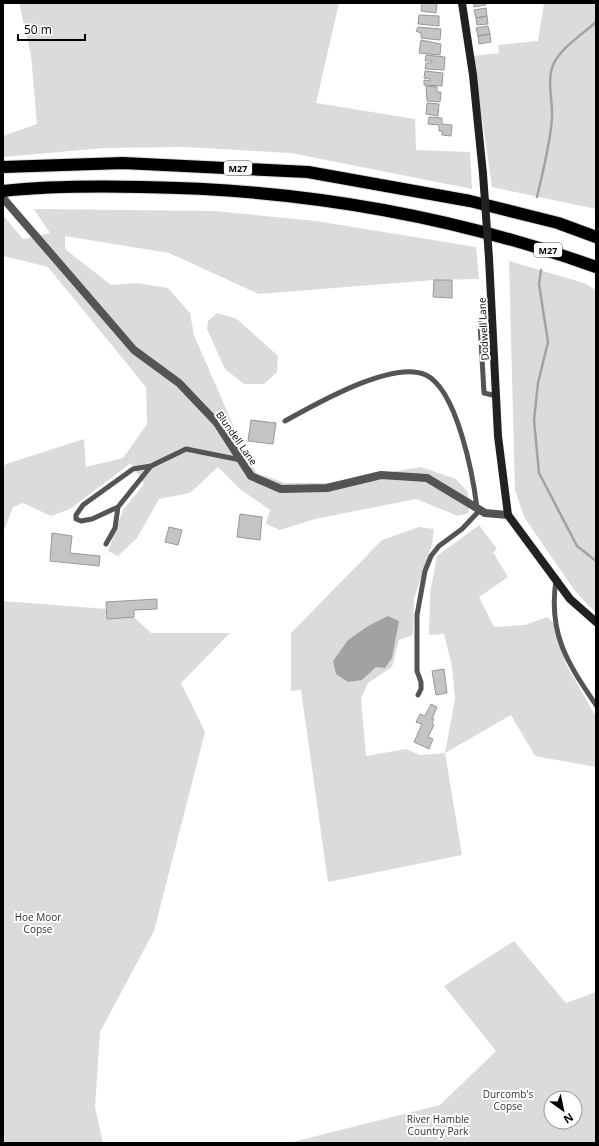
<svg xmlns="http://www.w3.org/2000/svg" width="599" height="1146" font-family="'Open Sans',sans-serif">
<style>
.green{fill:#dbdbdb;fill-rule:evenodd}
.water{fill:#a2a2a2}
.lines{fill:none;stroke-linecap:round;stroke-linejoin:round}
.stream{stroke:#a2a2a2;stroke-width:2.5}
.building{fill:#c4c4c4;stroke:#989898}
.highway-casing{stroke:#dbdbdb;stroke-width:14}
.lane{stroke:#545454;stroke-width:5}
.street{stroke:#545454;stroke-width:8}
.secondary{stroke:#212121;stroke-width:8}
.highway{stroke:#000;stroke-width:12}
.secondary-bridge{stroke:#212121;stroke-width:8}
.labels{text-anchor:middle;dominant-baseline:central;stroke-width:4;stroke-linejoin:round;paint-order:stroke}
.shield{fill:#fff;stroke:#4c4c4c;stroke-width:1}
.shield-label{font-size:9px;font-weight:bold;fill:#000}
.street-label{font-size:10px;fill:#000;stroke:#fff}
.park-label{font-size:10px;fill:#323232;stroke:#fff}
</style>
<rect width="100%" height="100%" fill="#fff"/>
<path class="green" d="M19 3H339L316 103 415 119 416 150 470 152 472 189 291 153 184 147 104 148 3 157V136L37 124 31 55Z
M544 3H596V209L492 187 473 56 499 53 498 45 538 41Z
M34 209 214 211 316 221 476 247 479 279 434 280 259 294 169 253 65 236V249L111 285 137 283 168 288 190 313 194 335 233 425 238 444 257 473 285 483H326L421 467 456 479 468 492 469 513 458 516 416 499 315 519 280 530 266 524 270 510 240 489 218 467 190 493 159 499 137 538 118 556 108 551 123 510 144 484 131 463 70 509 51 516 23 503 13 507 3 533V470L6 464 84 439 86 467 123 458 147 424 146 387 48 267 3 256V215L23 239 50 233Z
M509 261 584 283 596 290V613L575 591 524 517 515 490Z
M217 313 237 319 278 356 277 372 264 384H244L225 369 207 329 208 321Z
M479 525 497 549 493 552 508 577 479 597 494 627 525 625 547 617 553 622 567 666 596 717V767L535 756 511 715 445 753 462 855 328 882 301 690 291 691V633L382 540 419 527 434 529 432 544 414 599 413 635 399 640 392 667 368 683 361 698 366 756 406 749 420 755 445 753 455 699 452 666 444 634 429 635 430 593 437 556Z
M3 601 107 609V618L134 617 151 633H230L181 683 205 732 154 931 100 1032 95 1107 103 1143H3Z
M514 941 566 1003 596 992V1143H289L440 1105 496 1051 444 986ZM551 1098H575V1122H551Z"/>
<path class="water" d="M388 616 399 621 392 658 385 668 376 667 362 680 348 682 336 674 333 661 348 640 368 626Z"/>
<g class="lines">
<path class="stream" d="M537 197C543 171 550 145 552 118 553 101 546 79 554 63 562 47 583 34 596 22
M541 270 539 284 548 342 538 383 534 420 539 473 577 546 596 561"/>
</g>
<path class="building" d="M422 3H437L436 13 421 11Z
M474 3H485L486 5 474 7Z
M486 8 487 16 476 18 474 10Z
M419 15 439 16V26L418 24Z
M487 16 488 24 477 25 476 18Z
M488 26 490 34 478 36 476 28Z
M418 27 441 29 440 40 421 38V33L416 31Z
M490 34 491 42 479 44 478 36Z
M421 40 441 44 440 55 419 53Z
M426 55 445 57 444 70 425 69 426 63H431L432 61H425Z
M425 71 443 73 442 86 424 85V80L430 81V79L424 78Z
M426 86 437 87V92H441L440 102 427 101Z
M427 103 439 104 438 116 426 114Z
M429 117 442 118V124L452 125 451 136 442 135V131H439V125L428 124Z
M434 280H452V298L433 297Z
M251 420 276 423 273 444 248 441Z
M240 514 262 517 260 540 237 537Z
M169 527 182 530 178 545 165 542Z
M52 533 72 536 70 553 100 556 99 566 50 561Z
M157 599V609L134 610V617L107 619 106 602Z
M444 669 447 693 436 695 432 671Z
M431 704 437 707 432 719H434L432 723 434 725 428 737 433 739 429 749 414 742 422 724 416 722 420 714 425 716Z"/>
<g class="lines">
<defs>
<path id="highway" d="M3 167 123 163 308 172 470 201 558 223 596 237
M3 191C49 186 95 186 142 187 296 189 451 215 596 267"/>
</defs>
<use href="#highway" class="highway-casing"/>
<path class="lane" d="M480 323 484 393 497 396
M285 421C314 405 393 359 426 375 457 390 473 475 477 508
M151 466 133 469 83 505 76 515V519L81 521 92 519 118 507 151 466 186 449 241 460
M106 544 115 528 118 507
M556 580C548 634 567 662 596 705
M418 695 421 689V682L417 671V615L425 571 431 556 439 546 462 529 480 510"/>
<path class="street" d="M3 198 134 350 179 383 217 423 251 476 281 489 327 488 381 475 427 478 485 513 508 515"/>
<path class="secondary" d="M462 3 473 75 483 174
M489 258 498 436 508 515 570 599 596 622"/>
<use href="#highway" class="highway"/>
<path class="secondary-bridge" d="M483 174 489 258"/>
</g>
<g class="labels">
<g class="shield">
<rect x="224" y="161" width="28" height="14" rx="3"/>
<rect x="534" y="243" width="28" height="14" rx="3"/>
</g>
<g class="shield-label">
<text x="238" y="168">M27</text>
<text x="548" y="250">M27</text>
</g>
<g class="street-label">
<text transform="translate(483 329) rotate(-93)">Dodwell Lane</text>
<text transform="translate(237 438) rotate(55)">Blundell Lane</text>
</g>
<g class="park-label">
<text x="38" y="917">Hoe Moor<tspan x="38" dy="12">Copse</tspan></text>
<text x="508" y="1094">Durcomb's<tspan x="508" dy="12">Copse</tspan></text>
<text x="438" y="1119">River Hamble<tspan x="438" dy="12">Country Park</tspan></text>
</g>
</g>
<rect width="599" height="1146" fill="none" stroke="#000000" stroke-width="8"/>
<g transform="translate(563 1110) rotate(147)"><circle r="19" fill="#ffffff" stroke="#999999"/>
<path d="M0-3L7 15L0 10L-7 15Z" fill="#000000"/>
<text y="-6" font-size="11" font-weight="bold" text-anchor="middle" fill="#000000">N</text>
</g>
<path d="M18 34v6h67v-6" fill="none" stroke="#000000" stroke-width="2"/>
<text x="24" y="34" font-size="12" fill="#000000" stroke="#ffffff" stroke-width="3" paint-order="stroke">50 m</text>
</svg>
